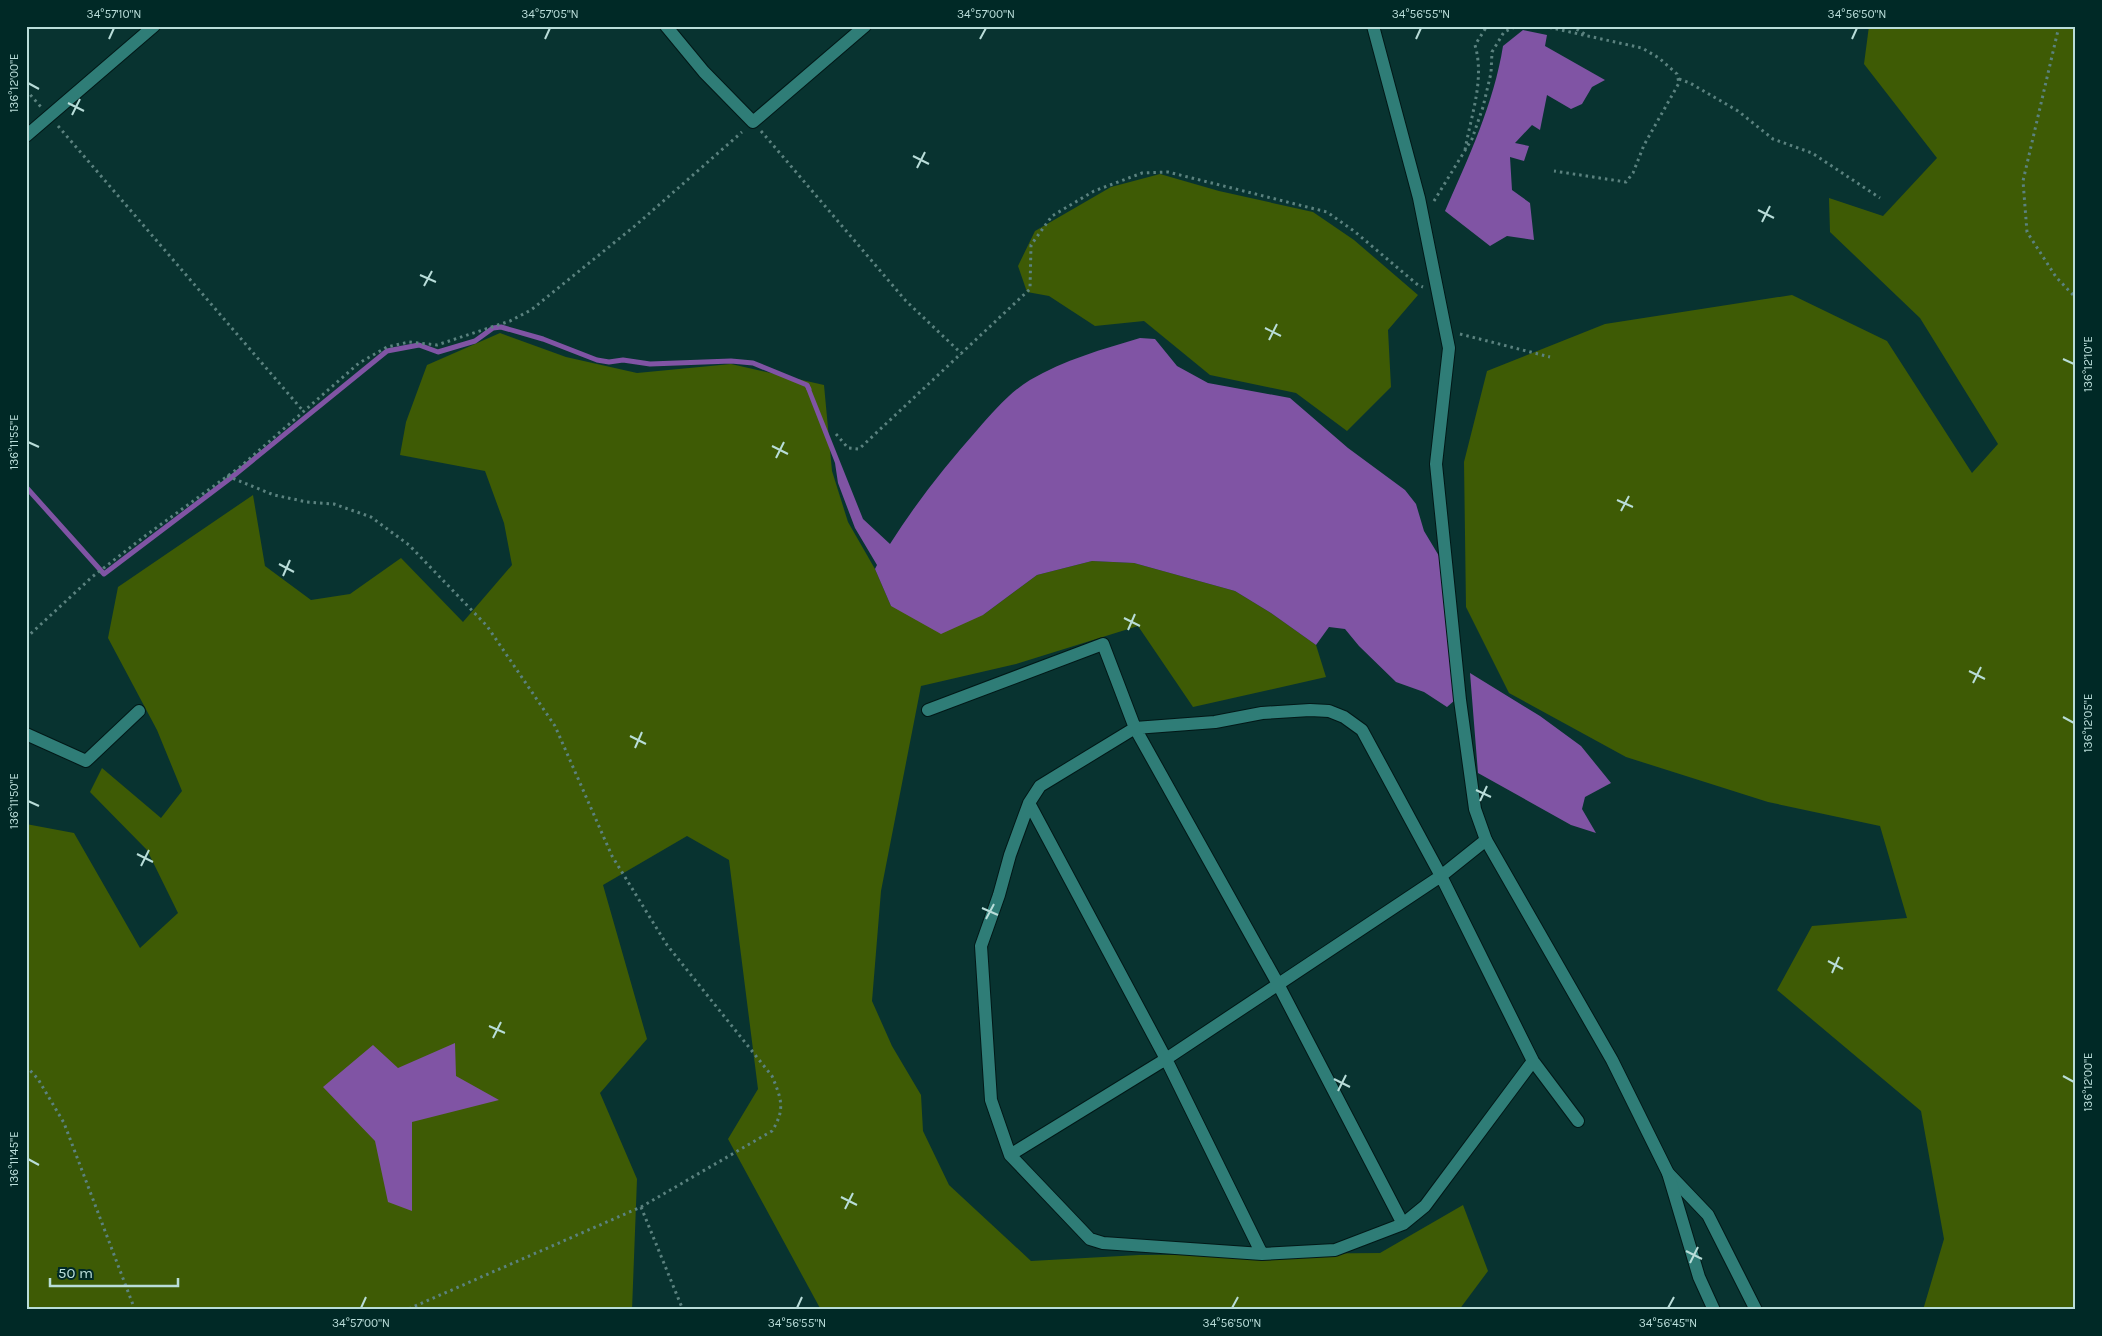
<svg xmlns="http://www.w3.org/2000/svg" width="2102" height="1336" font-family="Karla,sans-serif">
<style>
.green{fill:#3e5b05}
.water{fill:#8054a4}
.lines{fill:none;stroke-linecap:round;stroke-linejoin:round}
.stream{stroke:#8054a4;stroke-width:5}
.minor-casing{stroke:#021817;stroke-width:14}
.tertiary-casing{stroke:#021817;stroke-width:14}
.path{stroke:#5b827f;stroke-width:3;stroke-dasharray:2.5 4;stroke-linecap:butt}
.minor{stroke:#2f7d77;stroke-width:12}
.tertiary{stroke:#2f7d77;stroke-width:12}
.ticks{fill:none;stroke:#b9ddd9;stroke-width:2}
.neatline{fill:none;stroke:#b9ddd9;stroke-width:2}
.ticks-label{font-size:12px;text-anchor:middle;fill:#b9ddd9}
</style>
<rect width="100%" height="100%" fill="#083330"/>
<path class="green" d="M1869 26H2076V1310H1923L1944 1239 1921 1111 1777 990 1812 926 1907 918 1880 826 1768 802 1626 757 1509 693 1466 607 1464 462 1487 371 1605 324 1792 295 1887 341 1972 473 1998 444 1920 318 1830 232 1829 198 1883 216 1937 158 1864 64Z
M1160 174 1219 191 1313 212 1354 240 1418 295 1388 330 1391 387 1347 431 1296 393 1210 375 1144 321 1095 326 1049 296 1027 292 1018 266 1035 231 1111 187Z
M500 333 566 357 637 373 731 364 824 385 832 471 848 522 875 569 891 606 983 615 1037 575 1092 561 1134 563 1235 591 1271 613 1316 645 1326 677 1193 707 1138 626 1016 664 921 686 881 891 872 1001 892 1046 921 1095 923 1131 949 1185 1031 1261 1139 1255 1380 1253 1463 1205 1488 1271 1459 1310H821L728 1139 758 1089 729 860 687 836 603 885 647 1039 600 1093 637 1179 632 1310H26V824L74 833 140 948 178 913 147 850 90 792 102 768 161 818 182 791 157 730 108 638 118 587 253 495 265 566 311 600 350 594 401 558 463 622 512 565 504 523 485 471 400 455 406 422 427 365Z"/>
<path class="water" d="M1523 30 1547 35 1545 46 1605 80 1592 87 1582 104 1571 109 1547 95 1540 130 1532 125 1515 143 1529 146 1524 161 1510 157 1512 190 1530 203 1534 240 1507 236 1490 246 1445 211C1468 159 1494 103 1503 46Z
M1140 338 1155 339 1177 366 1208 383 1290 398 1348 448 1405 490 1416 504 1424 531 1442 561 1455 700 1447 707 1424 692 1396 682 1359 646 1345 629 1329 627 1316 645 1271 613 1235 591 1134 563 1092 561 1037 575 983 615 941 634 891 606 875 569 877 565 855 528 838 483 835 463 805 386 809 384 863 519 890 544C916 503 945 466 978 429 993 412 1010 392 1030 380 1064 360 1103 349 1140 338Z
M1470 673 1540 716 1581 746 1611 783 1585 797 1582 809 1596 833 1571 825 1478 773Z
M455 1043 456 1076 499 1100 412 1122V1211L388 1202 375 1141 323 1087 373 1045 398 1068Z"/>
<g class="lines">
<path class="stream" d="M26 487 104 574 232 477 387 351 419 345 438 352 475 341 493 328 501 327 543 339 597 360 609 362 623 360 650 364 731 361 753 363 807 385 809 389"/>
<defs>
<path id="minor" d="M666 26 704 72 753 122 865 26
M26 136 154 26
M928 710 1103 644 1135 728 1278 984 1403 1224
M26 734 86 761 139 711
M1029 803 1166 1059 1262 1254
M1533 1061 1425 1206 1403 1224 1335 1250 1262 1254 1103 1243 1090 1239 1010 1155 991 1100 981 946 999 895 1010 855 1029 803 1040 786 1135 728 1215 722 1262 713 1310 710 1329 711 1344 717 1362 730 1441 876 1533 1061 1578 1121
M1010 1155 1166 1059 1441 876 1486 840
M1668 1173 1708 1215 1756 1310"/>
<path id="tertiary" d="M1373 26 1419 198 1449 348 1436 464 1460 700 1475 809 1486 840 1612 1060 1668 1173 1699 1277 1714 1310"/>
</defs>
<use href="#minor" class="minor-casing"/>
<use href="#tertiary" class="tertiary-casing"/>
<path class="path" d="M1543 26 1642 48 1659 58 1677 74 1679 83 1644 145 1633 173 1626 182 1554 171
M1571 26 1585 34
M2059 26 2023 181 2027 232 2056 277 2076 298
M1679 79 1690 83 1738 111 1773 139 1812 153 1880 198
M26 90 41 107
M58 126 304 412
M761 131 906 301 962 354
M1465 150C1471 115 1485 80 1475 45L1487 26
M1434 201 1472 139 1483 107 1491 73 1492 52 1504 32 1517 26
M1460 334 1550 357
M836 434 848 448 859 449 1030 289 1031 245 1052 216 1094 191 1142 173 1168 172 1327 212 1354 231 1418 285 1423 287
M227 476 274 495 307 502 334 504 371 517 409 545 487 626 555 726 612 856 667 945 772 1076C781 1098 786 1109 772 1131L641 1207 406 1310
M26 638 92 577 145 536 240 467 359 363 387 347 409 342 437 345 510 321 531 310 636 225 742 132
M26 1066 38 1079 64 1123 135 1310
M641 1207 683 1310"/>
<use href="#minor" class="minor"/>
<use href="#tertiary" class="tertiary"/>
</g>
<path class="ticks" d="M109 39 114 28M545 39 550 28M980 39 986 28M1416 39 1421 28M1852 39 1857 28M28 83 39 89M68 103 84 111M72 115 80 99M913 156 929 164M917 168 925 152M1758 210 1774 218M1762 222 1770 206M420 275 436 282M424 286 432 271M1265 328 1281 336M1269 340 1277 324M2063 359 2074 364M28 442 39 447M772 446 788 454M776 458 784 442M1617 500 1633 507M1621 511 1629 496M279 564 294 572M283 576 290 560M1124 618 1140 626M1128 630 1135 614M1969 671 1985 679M1973 683 1981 667M2063 717 2074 723M630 736 646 744M635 748 642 732M1476 790 1491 797M28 801 39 806M1480 801 1487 786M137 854 153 862M141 866 149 850M982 908 998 915M986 919 994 904M1828 961 1843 969M1832 973 1839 957M489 1026 505 1033M493 1038 501 1022M2063 1076 2074 1082M1334 1079 1350 1087M1338 1091 1346 1075M28 1159 39 1165M841 1197 857 1205M845 1209 853 1193M1686 1251 1702 1259M1690 1263 1698 1247M361 1308 366 1297M797 1308 802 1297M1232 1308 1238 1297M1668 1308 1674 1297"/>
<rect width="2102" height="1336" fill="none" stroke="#002926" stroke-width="55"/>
<path d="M50 1278v8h128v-8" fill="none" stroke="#b9ddd9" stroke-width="2.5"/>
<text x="58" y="1278" font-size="15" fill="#b9ddd9" stroke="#002926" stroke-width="4" paint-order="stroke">50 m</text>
<rect x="28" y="28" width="2046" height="1280" class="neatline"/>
<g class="ticks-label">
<text x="114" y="18">34°57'10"N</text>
<text x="550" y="18">34°57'05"N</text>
<text x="986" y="18">34°57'00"N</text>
<text x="1421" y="18">34°56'55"N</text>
<text x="1857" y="18">34°56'50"N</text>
<text transform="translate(14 83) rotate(-90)" y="4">136°12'00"E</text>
<text transform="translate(2088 364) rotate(-90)" y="4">136°12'10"E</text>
<text transform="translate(14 442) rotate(-90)" y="4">136°11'55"E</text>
<text transform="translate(2088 723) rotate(-90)" y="4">136°12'05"E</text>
<text transform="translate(14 801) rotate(-90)" y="4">136°11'50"E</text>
<text transform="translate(2088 1082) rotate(-90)" y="4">136°12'00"E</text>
<text transform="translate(14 1159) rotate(-90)" y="4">136°11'45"E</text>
<text x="361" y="1327">34°57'00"N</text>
<text x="797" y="1327">34°56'55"N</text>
<text x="1232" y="1327">34°56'50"N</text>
<text x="1668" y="1327">34°56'45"N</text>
</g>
</svg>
